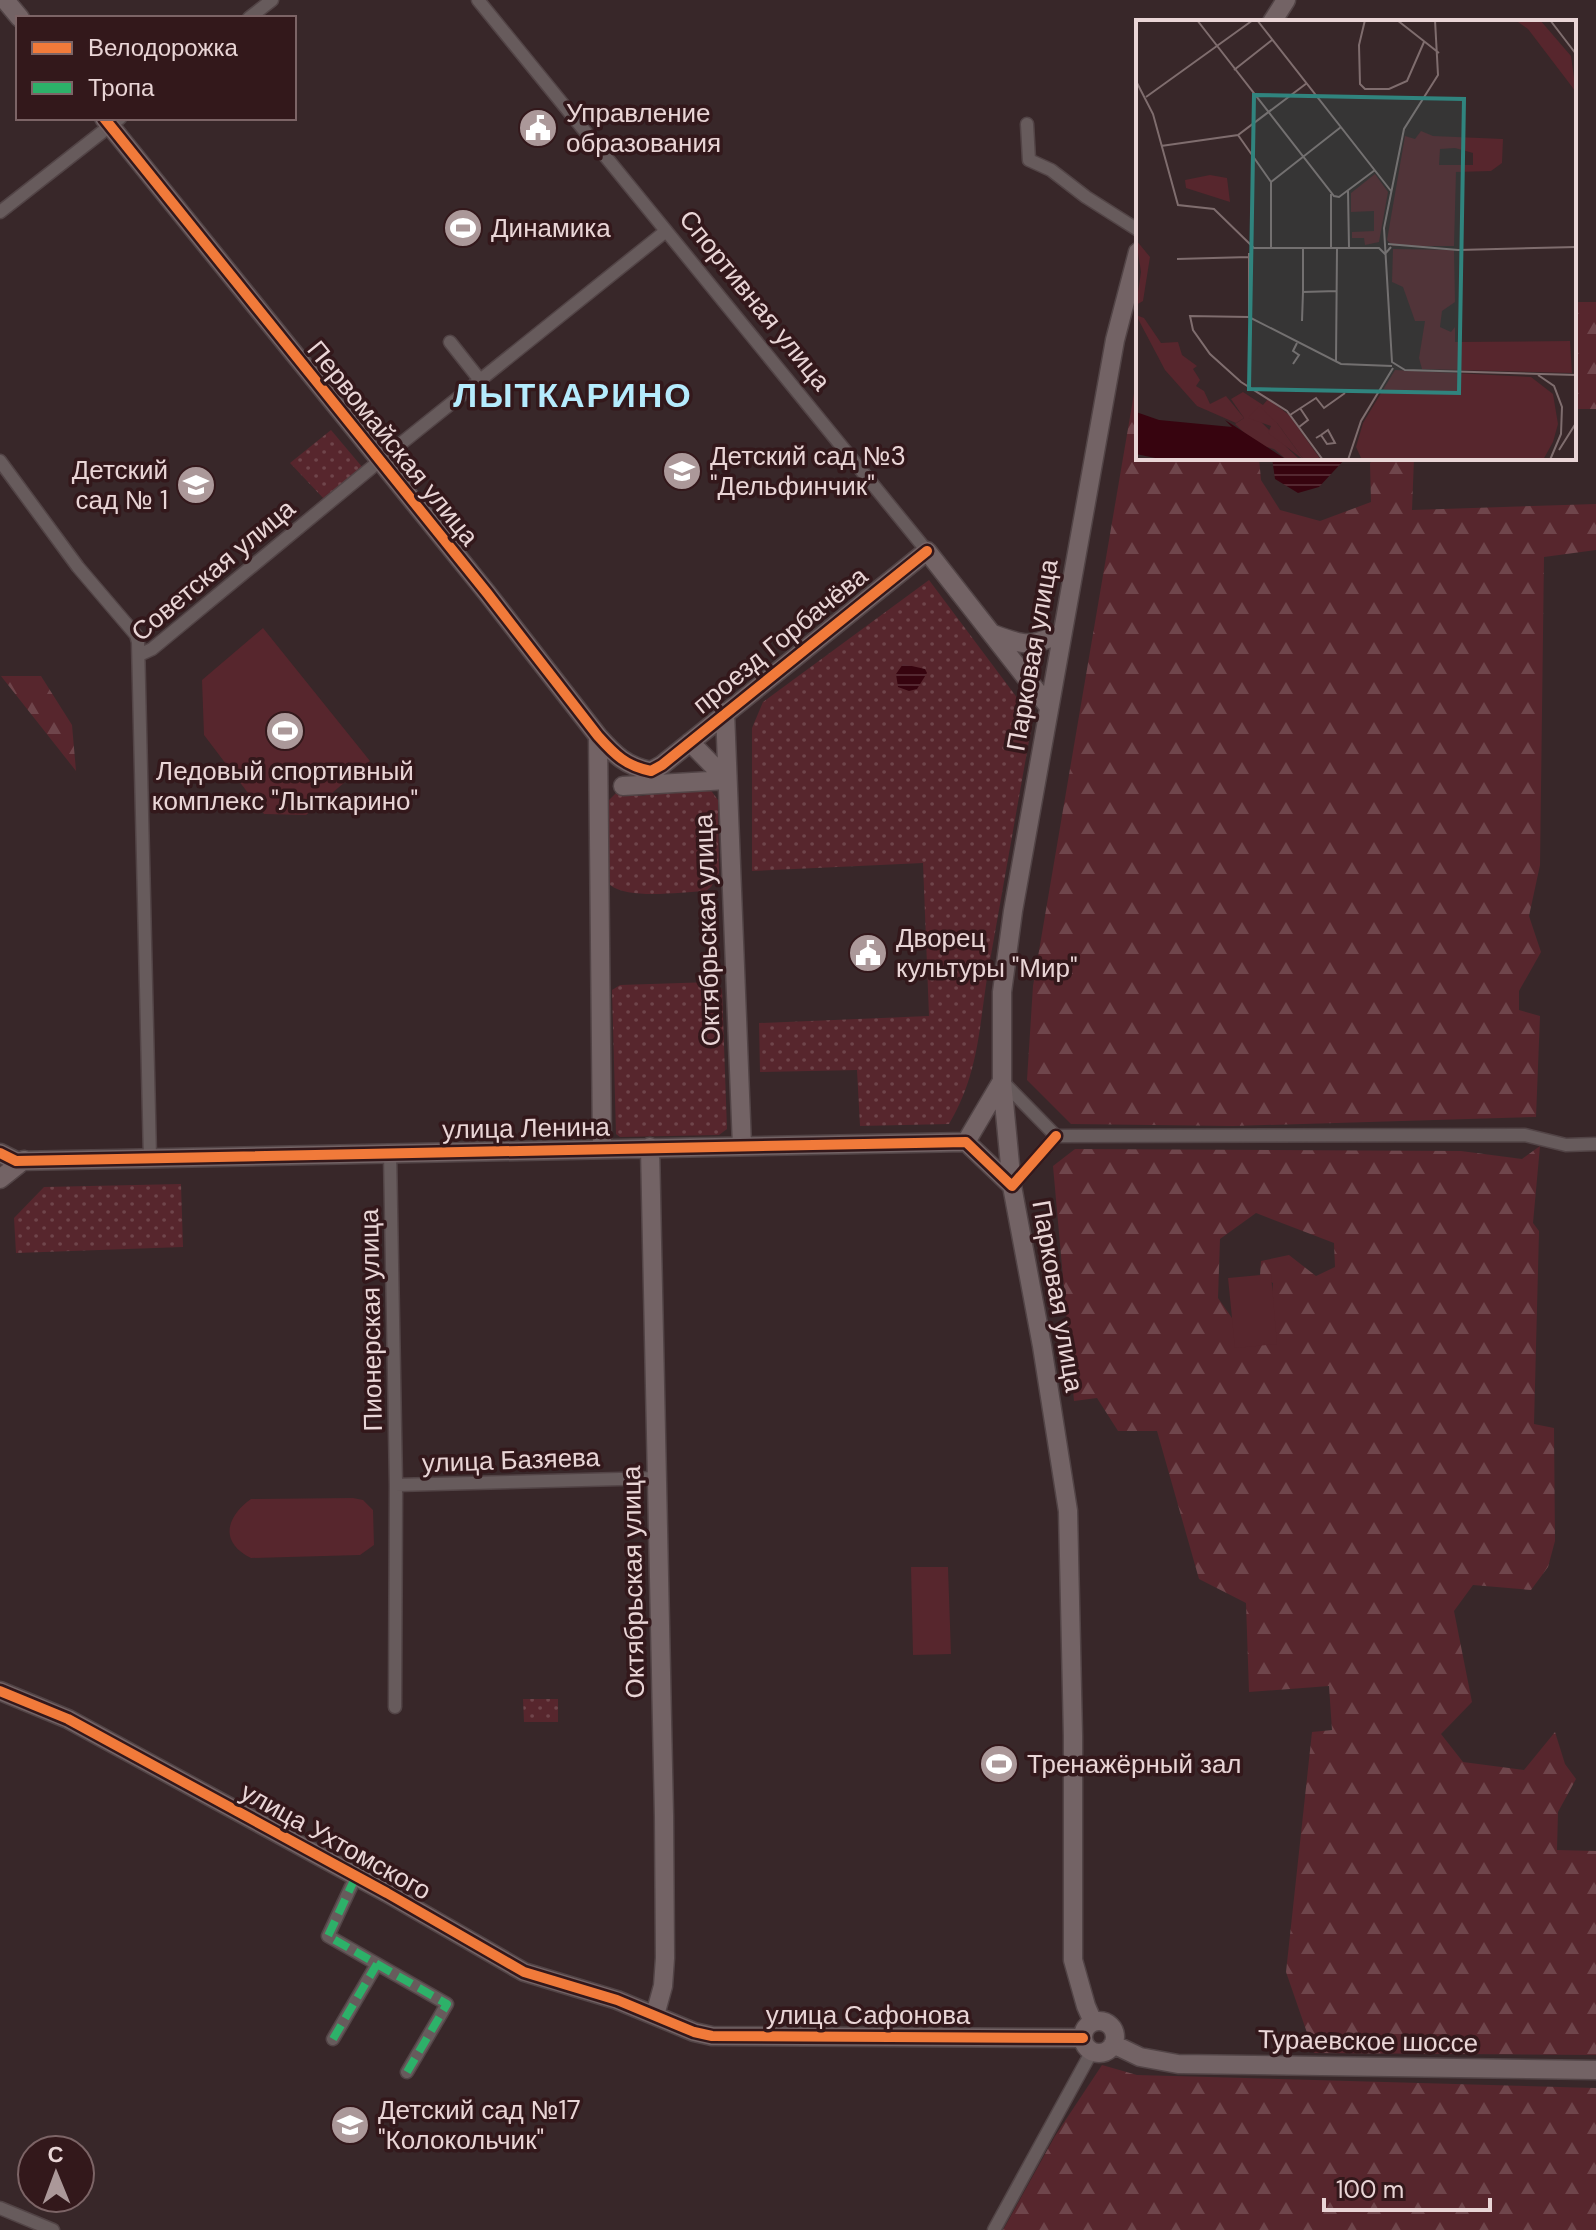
<svg xmlns="http://www.w3.org/2000/svg" width="1596" height="2230" font-family="'DM Sans',sans-serif">
<style>
.forest{fill:url(#forest-firs);fill-rule:evenodd}
.park{fill:url(#park-dots)}
.pitch{fill:#57262d}
.water{fill:url(#water-rules)}
.lines{fill:none;stroke-linecap:round;stroke-linejoin:round}
.street-casing{stroke:#524446;stroke-width:15}
.secondary-casing{stroke:#524446;stroke-width:21}
.street{stroke:#675b5c;stroke-width:12}
.secondary{stroke:#736365;stroke-width:18}
.quiet{stroke:#2db169;stroke-width:8;stroke-dasharray:16 8;stroke-linecap:butt}
.cycleway-casing{stroke:#33181b;stroke-width:15}
.cycleway{stroke:#f17a3a;stroke-width:10}
.labels{text-anchor:middle;dominant-baseline:central;stroke-width:7;stroke-linejoin:round;paint-order:stroke}
.poi-label{font-size:26px;fill:#e9d5d6;stroke:#33181b;text-anchor:start}
.street-label{font-size:26px;fill:#e9d5d6;stroke:#33181b}
.district-label{font-size:34px;font-weight:bold;letter-spacing:2px;fill:#b5ebfd;stroke:#33181b}
.inset-road{fill:none;stroke:#7f6d6e;stroke-width:2}
.view{fill:#30847e;fill-opacity:0.15;stroke:#30847e;stroke-width:4}
.inset-edge{fill:none;stroke:#e9d5d6;stroke-width:4}
</style>
<defs>
<pattern id="forest-firs" width="22" height="20" patternUnits="userSpaceOnUse" patternTransform="scale(2)"><rect width="22" height="20" fill="#57262d"/><path d="M5 1l3.5 6h-7zM16 11l3.5 6h-7z" fill="#6f454b"/></pattern>
<pattern id="park-dots" width="8" height="8" patternUnits="userSpaceOnUse" patternTransform="scale(2)"><rect width="8" height="8" fill="#57262d"/><path d="M2 2h.1M6 6h.1" fill="none" stroke="#6f454b" stroke-width="1.8" stroke-linecap="round"/></pattern>
<pattern id="water-rules" width="6" height="5" patternUnits="userSpaceOnUse" patternTransform="scale(2)"><rect width="6" height="5" fill="#37040f"/><path d="M0 2.5h6" fill="none" stroke="#542831"/></pattern>
</defs>
<rect width="100%" height="100%" fill="#382729"/>
<path class="forest" d="M1574 302H1596V409H1574Z
M1138 370V458H1259L1261 480 1280 510 1320 521 1371 502 1370 463 1375 458H1414L1412 510 1596 504V550L1544 557 1540 865 1529 916 1541 952 1519 991V1010L1540 1016 1536 1117 1233 1126 1071 1124 1027 1080 1033 986Z
M1 676H41L72 725 76 771Z
M1540 1146 1533 1223 1539 1231 1534 1424 1554 1428 1555 1541 1548 1567 1531 1590 1473 1585 1454 1611 1472 1702 1441 1734 1463 1762 1524 1770 1555 1732 1565 1764 1576 1779 1558 1812 1557 1850 1596 1851V2055L1314 2053 1286 1972 1312 1732 1332 1730 1329 1686 1249 1692 1246 1603 1199 1579 1157 1431H1118L1097 1398 1074 1401 1053 1166 1075 1149 1461 1151 1522 1159ZM1256 1213 1334 1243 1335 1267 1316 1276 1289 1255 1261 1261 1260 1275 1273 1283 1268 1329 1239 1328 1218 1298 1220 1239Z
M1102 2065 1137 2075 1596 2088V2230H1003L1055 2136Z"/>
<path class="park" d="M331 430 363 468 325 500 290 463Z
M929 580 1033 719C1018 801 1004 883 989 966 979 1023 980 1072 949 1124L860 1126 857 1070 760 1072 759 1023 929 1016 923 863 752 871V728L763 702Z
M691 782 707 785 718 800 719 873 711 887 706 891C680 892 630 900 610 885L605 804 616 793 643 796Z
M712 982 722 989 727 1129 719 1135 620 1137 616 1134 612 990 620 985Z
M181 1184 183 1247 16 1253 14 1218 44 1187Z
M523 1699H558V1722H524Z"/>
<path class="pitch" d="M263 628 370 761 306 815 264 814 204 735 202 680Z
M1271 1274 1277 1344 1235 1348 1228 1278Z
M353 1498 363 1500 373 1510 374 1545 360 1555 251 1558C219 1542 226 1517 251 1499Z
M911 1567H948L951 1654 913 1655Z"/>
<path class="water" d="M1272 458H1346L1319 487 1298 493 1275 479Z
M903 664 925 669 927 673 917 689 909 691 898 687 896 674Z"/>
<g class="lines">
<defs>
<path id="street" d="M478 0 927 551
M249 18 272 0
M1027 124 1029 160 1051 170 1086 197 1138 230
M0 212 120 118
M450 342 480 380
M0 461 78 567 136 635 138 642 150 1158
M139 655 152 649 388 454 666 231
M1002 1081 1056 1136 1525 1135 1566 1145 1596 1144
M390 1153 396 1485
M1012 1186 1056 1136
M395 1707 396 1485 657 1478
M377 1964 447 2004 407 2072
M333 2039 377 1964 328 1936 356 1876
M0 2208 53 2230
M994 2230 1092 2051"/>
<path id="secondary" d="M5 0 20 18
M1272 22 1286 0
M104 118 487 593 598 736C615 755 626 766 651 771L662 765 927 551 1049 707
M993 634C1025 646 1030 647 1062 633
M725 712 742 1146
M598 736 602 1148
M690 742 727 780
M623 786 727 780
M966 1142 1002 1081
M650 1147 664 1816 665 1958 663 1986 655 2015
M0 1153 16 1161 966 1142 1012 1186
M0 1179 24 1160
M0 1691 68 1719 387 1893 524 1972 617 2000 694 2032 712 2036 1083 2038
M1083 2037a16 16 0 1 1 32 0a16 16 0 1 1-32 0Z
M1093 2022 1086 2006 1073 1960V1736L1068 1511 1042 1346 1012 1186 1002 1081V992L1013 911 1115 340 1138 252
M1113 2044 1140 2057 1178 2064 1596 2070"/>
</defs>
<use href="#street" class="street-casing"/>
<use href="#secondary" class="secondary-casing"/>
<use href="#street" class="street"/>
<use href="#secondary" class="secondary"/>
<path class="quiet" d="M377 1964 447 2004 407 2072
M333 2039 377 1964 328 1936 356 1876"/>
<defs>
<path id="cycleway" d="M104 118 487 593 598 736C615 755 626 766 651 771L662 765 927 551
M0 1153 16 1161 966 1142 1012 1186 1056 1136
M0 1691 68 1719 387 1893 524 1972 617 2000 694 2032 712 2036 1083 2038"/>
</defs>
<use href="#cycleway" class="cycleway-casing"/>
<use href="#cycleway" class="cycleway"/>
</g>
<defs>
<symbol id="civic-disc" viewBox="-11 -11 22 22"><circle r="9.5" fill="#ab9899" stroke="#33181b"/><path d="M-.6-6.5H3V-4.5H.6V-3L4-1V1h2V6H-6V1h2V-1L-.6-3ZM-1.2 2.5V6h2.4V2.5Z" fill="#fff"/></symbol>
<symbol id="stadium-disc" viewBox="-11 -11 22 22"><circle r="9.5" fill="#ab9899" stroke="#33181b"/><path d="M0-5a6.5 5 0 1 0 0 10a6.5 5 0 1 0 0-10ZM-3.5-1.8h7v3.6h-7Z" fill="#fff"/></symbol>
<symbol id="school-disc" viewBox="-11 -11 22 22"><circle r="9.5" fill="#ab9899" stroke="#33181b"/><path d="M0-5L7-2L0 1L-7-2ZM-4 1L0 2.5L4 1V4Q0 6-4 4Z" fill="#fff"/></symbol>
</defs>
<g fill-rule="evenodd">
<use href="#civic-disc" x="516" y="106" width="44" height="44"/>
<use href="#stadium-disc" x="441" y="206" width="44" height="44"/>
<use href="#school-disc" x="660" y="449" width="44" height="44"/>
<use href="#school-disc" x="174" y="463" width="44" height="44"/>
<use href="#stadium-disc" x="263" y="709" width="44" height="44"/>
<use href="#civic-disc" x="846" y="931" width="44" height="44"/>
<use href="#stadium-disc" x="977" y="1742" width="44" height="44"/>
<use href="#school-disc" x="328" y="2103" width="44" height="44"/>
</g>
<g class="labels">
<g class="poi-label">
<text x="566" y="113">Управление<tspan x="566" dy="30">образования</tspan></text>
<text x="491" y="228">Динамика</text>
<text x="710" y="456">Детский сад №3<tspan x="710" dy="30">"Дельфинчик"</tspan></text>
<text x="168" y="470" text-anchor="end">Детский<tspan x="168" dy="30">сад № 1</tspan></text>
<text x="285" y="771" text-anchor="middle">Ледовый спортивный<tspan x="285" dy="30">комплекс "Лыткарино"</tspan></text>
<text x="896" y="938">Дворец<tspan x="896" dy="30">культуры "Мир"</tspan></text>
<text x="1027" y="1764">Тренажёрный зал</text>
<text x="378" y="2110">Детский сад №17<tspan x="378" dy="30">"Колокольчик"</tspan></text>
</g>
<g class="street-label">
<text transform="translate(755 300) rotate(51)">Спортивная улица</text>
<text transform="translate(393 443) rotate(51)">Первомайская улица</text>
<text transform="translate(213 570) rotate(-40)">Советская улица</text>
<text transform="translate(780 640) rotate(-39)">проезд Горбачёва</text>
<text transform="translate(1032 655) rotate(-80)">Парковая улица</text>
<text transform="translate(707 930) rotate(-92)">Октябрьская улица</text>
<text transform="translate(526 1128) rotate(-1)">улица Ленина</text>
<text transform="translate(1058 1296) rotate(80)">Парковая улица</text>
<text transform="translate(371 1320) rotate(-91)">Пионерская улица</text>
<text transform="translate(511 1460) rotate(-2)">улица Базяева</text>
<text transform="translate(633 1582) rotate(-91)">Октябрьская улица</text>
<text transform="translate(336 1841) rotate(29)">улица Ухтомского</text>
<text x="868" y="2015">улица Сафонова</text>
<text transform="translate(1368 2041) rotate(1)">Тураевское шоссе</text>
</g>
<g class="district-label">
<text x="573" y="395">ЛЫТКАРИНО</text>
</g>
</g>
<g transform="translate(1136 20)">
<rect width="440" height="440" fill="#382729"/>
<path d="M107 372 127 385 132 379 153 395 185 440H168L141 403 122 399 164 440H151L138 429 120 424 99 404 108 398 95 379Z" fill="#57262d"/>
<path d="M379 0H404L435 36 440 72 392 9ZM285 111 297 116 367 119 366 143 355 151 320 152 318 226H257L251 220 269 116 279 119ZM319 128 337 133V145H303L304 129ZM257 229 318 230 319 282 306 291 304 307 315 312 319 307V322L434 321 436 353 286 349 283 338 289 301H279L267 267 256 262ZM259 350 395 357 417 374 422 404 417 422 407 440H226L220 427 227 403Z" fill="#57262d" fill-rule="evenodd"/>
<path d="M239 154 252 172 243 222 229 225 228 218H216V212L238 211V191L215 192V173ZM74 155 91 158 94 182 50 168 49 160Z" fill="#57262d"/>
<path d="M0 220 14 237 7 281 0 285 5 252ZM0 295 8 298 25 323 42 322 46 335 61 346 57 349 64 360 60 366 68 371 74 384 90 376 108 398 100 403 61 386 29 350ZM123 386 141 403 168 440 132 413 135 406 112 398Z" fill="#57262d"/>
<path d="M0 392 23 400 96 407 89 400 151 440H29L0 434Z" fill="#37040f"/>
<path class="inset-road" d="M61 0 198 176 203 177 239 150M121 0 255 171M229 0 223 25 224 64 229 69H253L271 61 288 22M261 0 303 33M299 0 302 55 268 109 248 208 256 342 269 350 440 355M414 0 440 34M98 50 136 20M0 61 17 94 42 185 78 189 118 228H243L249 234 255 227M10 77 117 0M102 115 135 162M25 126 102 115 171 63M135 162 205 107M135 162V228M212 171 213 228M252 224 322 230 440 227M167 228V272M195 228V174M41 239 113 237M113 297V233M166 301 167 272 201 271M200 342 201 228M157 344 163 335 157 331 161 323M402 355 418 366 426 387 425 414 414 440M154 395 180 378 188 388 209 373M163 407 172 400 164 388M180 418 185 415 192 410 199 423 191 424 185 415M423 430 440 403M187 440 151 391 105 362 74 334 57 310 54 296 113 297 205 344 256 346M212 440 225 401 257 348"/>
<path class="view" d="M118 75 328 79 323 373 113 369Z"/>
<rect width="440" height="440" class="inset-edge"/>
</g>
<rect x="16" y="16" width="280" height="104" fill="#33181b" stroke="#7c6466" stroke-width="2"/>
<rect x="32" y="42" width="40" height="12" fill="#f17a3a" stroke="#7c6466" stroke-width="2"/>
<text x="88" y="56" font-size="24" fill="#e9d5d6">Велодорожка</text>
<rect x="32" y="82" width="40" height="12" fill="#2db169" stroke="#7c6466" stroke-width="2"/>
<text x="88" y="96" font-size="24" fill="#e9d5d6">Тропа</text>
<g transform="translate(56 2174) rotate(359)"><circle r="38" fill="#33181b" stroke="#7c6466" stroke-width="2"/>
<path d="M0-6L14 30L0 20L-14 30Z" fill="#ab9899"/>
<text y="-12" font-size="22" font-weight="bold" text-anchor="middle" fill="#e9d5d6">С</text>
</g>
<path d="M1324 2198v12h166v-12" fill="none" stroke="#e9d5d6" stroke-width="4"/>
<text x="1336" y="2198" font-size="24" fill="#e9d5d6" stroke="#33181b" stroke-width="6" paint-order="stroke">100 m</text>
</svg>
